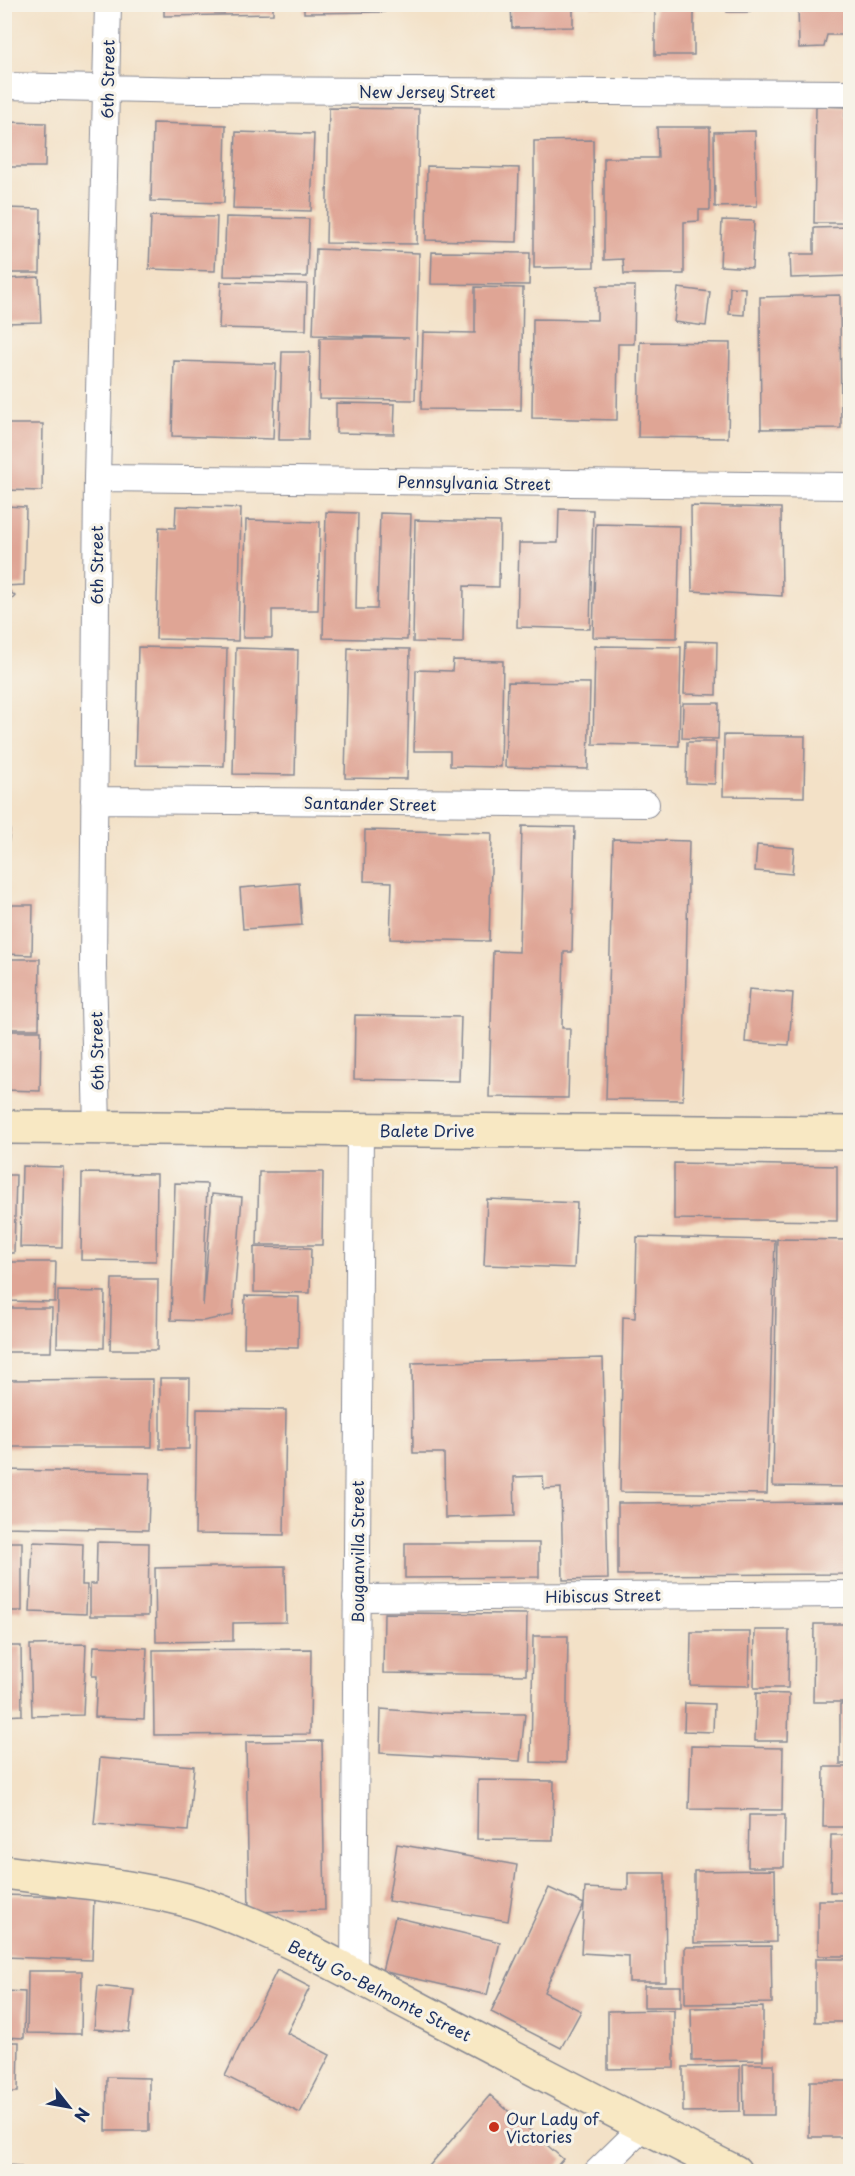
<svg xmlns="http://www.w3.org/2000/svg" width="855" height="2176" font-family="'Playpen Sans',sans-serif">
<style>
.building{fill:#dfa595}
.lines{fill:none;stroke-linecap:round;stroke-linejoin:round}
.street-casing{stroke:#878892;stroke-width:28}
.secondary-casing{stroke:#878892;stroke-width:36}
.street{stroke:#fff;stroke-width:26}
.secondary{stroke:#f8e8c3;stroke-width:33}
.poi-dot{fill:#c8321e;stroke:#f7f3e8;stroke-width:2}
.labels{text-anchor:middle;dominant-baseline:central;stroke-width:6;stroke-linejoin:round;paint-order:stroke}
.street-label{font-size:16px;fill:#1b2f5e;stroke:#f7f3e8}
.poi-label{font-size:16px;fill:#1b2f5e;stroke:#f7f3e8;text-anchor:start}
</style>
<rect width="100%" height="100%" fill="#f7f3e8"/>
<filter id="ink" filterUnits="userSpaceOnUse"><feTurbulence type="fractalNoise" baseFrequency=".0167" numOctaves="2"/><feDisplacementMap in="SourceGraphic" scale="12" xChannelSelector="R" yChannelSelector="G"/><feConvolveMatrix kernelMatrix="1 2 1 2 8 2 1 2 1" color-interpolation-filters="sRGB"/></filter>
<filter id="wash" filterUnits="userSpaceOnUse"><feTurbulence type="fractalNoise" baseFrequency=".008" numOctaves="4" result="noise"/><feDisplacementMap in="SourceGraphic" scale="24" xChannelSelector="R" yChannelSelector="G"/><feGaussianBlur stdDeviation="1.35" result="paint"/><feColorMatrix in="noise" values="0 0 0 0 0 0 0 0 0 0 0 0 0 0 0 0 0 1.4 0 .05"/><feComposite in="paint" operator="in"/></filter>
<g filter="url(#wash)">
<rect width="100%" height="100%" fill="#f3e1c7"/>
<g id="blocks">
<path class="building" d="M164 4H273V14L164 16Z
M304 4H401V5L384 12 304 13Z
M511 4H573V27L512 28Z
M592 4H694V55H655V7H592Z
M727 4H750V12H727Z
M798 4H850V35H827L824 47 799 48Z
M816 106 846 107 845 117H850V211H845L844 223H814Z
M329 108 419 109 417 244 326 243Z
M5 122 46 123 45 167H5Z
M153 123 226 125 224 203 151 201Z
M657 127H710V210H699V221L684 222V274H624L623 259 604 260V158H658Z
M755 131 757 206 715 207 714 132Z
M236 132 314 134 311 211 233 209Z
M593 140 594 267 534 268V141Z
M427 166 519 168 517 242 426 240Z
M4 208 41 209 40 273H4Z
M151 216 217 217 215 271 149 269Z
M226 217 309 219 307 277 224 276Z
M722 220 754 221 752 268 720 266Z
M850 227V276L791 278 790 254H814V228Z
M316 249 419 253 415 400 319 399 320 338H409L313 335Z
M432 252 530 253 529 285 431 284Z
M39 277 41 322 5 323 4 279Z
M221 282 307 284 306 330 219 328Z
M597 286H635L634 344H618L617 420 532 418 533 319 597 320Z
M475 287 523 288 521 410 421 409 423 332 475 333Z
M730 287 745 288 744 315 729 314Z
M678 288 710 292 706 326 674 322Z
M840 295 841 428 761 429 760 297Z
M640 342 730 343 728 438 638 437Z
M282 352H310L308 440H279Z
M174 361 276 364 273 439 172 436Z
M336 403 395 404 394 434 336 433Z
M4 424H43L42 491 4 490Z
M4 506 26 507 24 585 4 586Z
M176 506 241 508 238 641 156 639 159 527 175 528Z
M691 506 781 508 782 596 692 591Z
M559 509 593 510 590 629 517 627 519 543H558Z
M326 512 358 513 356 609H377L380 513 411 514 407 640 323 638Z
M246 520 320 522 318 610H272V638H243Z
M415 520 500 522 499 587 464 586 463 643 413 642Z
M596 524 680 526 677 638 593 637Z
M4 586 15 596 4 608Z
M686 641 717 642 716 695 684 694Z
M595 646 681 647 679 746 593 744Z
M138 647 227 649 224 766 135 765Z
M236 648 298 650 295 775 233 774Z
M348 648 410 649 407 779 345 778Z
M453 660 503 661 501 767 450 766V751H414L416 670 452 671Z
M508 682 590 683 588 769 505 767Z
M683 703H719L718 739 682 738Z
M724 735 805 736 804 797 723 796Z
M687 742H716L715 784 686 783Z
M522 826 575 827 572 952H564L562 1028H570L568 1098 489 1097 493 951 519 952Z
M4 829 10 830 6 861H4Z
M365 830 492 833 489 941 390 939 392 882 364 881Z
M613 839 689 841 683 1100 606 1099Z
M757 845 794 848 792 874 755 871Z
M299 883 302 925 243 929 240 888Z
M4 905H33L32 955 4 954Z
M4 959H40L39 1029H4Z
M749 989 793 993 789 1045 745 1042Z
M355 1015 461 1017 459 1081 354 1079Z
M4 1031H41L40 1091 4 1090Z
M674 1163 837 1166V1221L674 1219Z
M22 1166 63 1167 62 1248 20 1247Z
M259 1172H323L322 1245H257Z
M82 1173 157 1174 156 1261 81 1260Z
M4 1175H16L14 1253H4Z
M175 1183 207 1184 203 1306 212 1194 242 1197 233 1315 203 1321 171 1320Z
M487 1199 577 1203 574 1268 484 1265Z
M637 1237 775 1240 767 1494 620 1492 623 1317 635 1318Z
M777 1239 850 1240V1487L773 1486Z
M254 1247 311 1248 310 1293 254 1292Z
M4 1262H56L55 1302 4 1301Z
M112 1279H158L157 1350H110Z
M58 1291 105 1292 104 1348 57 1347Z
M245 1296 299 1297 298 1348 244 1347Z
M5 1308H52L51 1352H5Z
M603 1358 608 1579 563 1580 561 1488 544 1489 543 1476 514 1477 515 1516 445 1518 444 1453H413L412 1363Z
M160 1378H190L189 1449H160Z
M153 1379 152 1447H4V1380Z
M197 1409 286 1410 284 1535 195 1534Z
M4 1470 150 1473 148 1530 4 1527Z
M850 1502V1574L618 1575V1503Z
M4 1542H22V1611H4Z
M33 1542 83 1544 82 1585H87L86 1614 30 1612Z
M97 1542 149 1543 148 1616H90V1584H96Z
M405 1543H539V1577L405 1578Z
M285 1566 286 1622 233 1623V1641L156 1642 155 1568Z
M384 1613 527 1614 526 1675 383 1673Z
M814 1624H850V1702H813Z
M755 1630H789L788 1688H754Z
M691 1632H750L749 1686 690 1685Z
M533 1636H568L566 1763 531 1762Z
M86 1644 83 1715 32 1716 30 1645Z
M4 1646H21L22 1715 4 1716Z
M94 1646 147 1648 144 1719 95 1717 97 1676H92Z
M311 1649 310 1734 154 1735 153 1650Z
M756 1693 789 1694 788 1741H755Z
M685 1703 714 1704 713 1732 684 1731Z
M840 1704H850V1764H840Z
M381 1709 431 1713 525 1714 520 1761 380 1753Z
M322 1741 325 1910 249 1912 246 1742Z
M691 1746 783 1748 782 1810 689 1809Z
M100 1758 194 1766 188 1831 94 1824Z
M824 1767H850V1827H823Z
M478 1780 554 1781 553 1840 477 1839Z
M749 1815H785L784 1867H748Z
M831 1835H850V1892H830Z
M397 1844 517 1865 508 1921 388 1901Z
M775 1870 776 1942 694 1943V1871Z
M628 1873H665L666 1982H629V1956L581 1953 584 1904 544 1992 581 2011 561 2048 491 2012 549 1888 584 1904 585 1888 628 1890Z
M4 1895 94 1898 92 1960 4 1957Z
M818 1900H850V1956H818Z
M395 1917 500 1942 487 1995 382 1971Z
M771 1946 772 2003 685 2004V1947Z
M815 1959H850V2022H815Z
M277 1970 310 1987 287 2033 330 2055 300 2113 225 2076Z
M28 1971H82L81 2034 27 2033Z
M98 1986 134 1990 129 2032 94 2029Z
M644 1986H681V2007H644Z
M4 1991 25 1992 24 2038 4 2037Z
M763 2007V2060L692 2061 691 2008Z
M674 2010V2068L608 2069V2011Z
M4 2042H19L18 2092H4Z
M743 2064H774V2115H744Z
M740 2066V2111L683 2112V2067Z
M107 2077 149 2078V2131H106Z
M810 2081H850V2137H809Z
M490 2095 563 2159 552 2172H424Z
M4 2165 21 2166V2172H4Z"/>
</g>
</g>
<g filter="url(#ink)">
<use href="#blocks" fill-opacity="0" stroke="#878892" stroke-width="1.5"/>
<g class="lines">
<defs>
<path id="street" d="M4 86 197 90 850 93
M97 478 850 486
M94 800 646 804
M97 1126 93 966 97 478 108 4
M356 1598 850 1594
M354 1975 360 1129
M597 2172 643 2127"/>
<path id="secondary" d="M4 1127 850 1133
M4 1872C67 1881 148 1886 206 1906 281 1933 353 1974 423 2011 527 2065 630 2120 735 2172"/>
</defs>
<use href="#street" class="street-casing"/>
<use href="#secondary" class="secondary-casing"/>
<use href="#street" class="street"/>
<use href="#secondary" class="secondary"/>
</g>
</g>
<circle class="poi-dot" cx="494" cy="2127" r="6"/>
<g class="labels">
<g class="street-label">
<text transform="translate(107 79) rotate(-89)">6th Street</text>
<text x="427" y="91">New Jersey Street</text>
<text transform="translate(474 482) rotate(1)">Pennsylvania Street</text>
<text transform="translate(96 565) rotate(-90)">6th Street</text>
<text transform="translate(370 803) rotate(1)">Santander Street</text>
<text transform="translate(96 1051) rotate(-91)">6th Street</text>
<text x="427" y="1130">Balete Drive</text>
<text transform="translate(357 1552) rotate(-90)">Bouganvilla Street</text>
<text transform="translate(603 1595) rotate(-1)">Hibiscus Street</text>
<text transform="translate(380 1990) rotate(27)">Betty Go-Belmonte Street</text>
</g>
<g class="poi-label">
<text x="506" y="2118">Our Lady of<tspan x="506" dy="18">Victories</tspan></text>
</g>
</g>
<rect width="855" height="2176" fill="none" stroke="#f7f3e8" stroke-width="24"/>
<g transform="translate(69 2107) rotate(121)" stroke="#f7f3e8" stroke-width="4.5" paint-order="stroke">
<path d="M0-4.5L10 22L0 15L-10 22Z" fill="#1b2f5e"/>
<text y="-9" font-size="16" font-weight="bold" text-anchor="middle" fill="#1b2f5e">N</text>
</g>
</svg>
